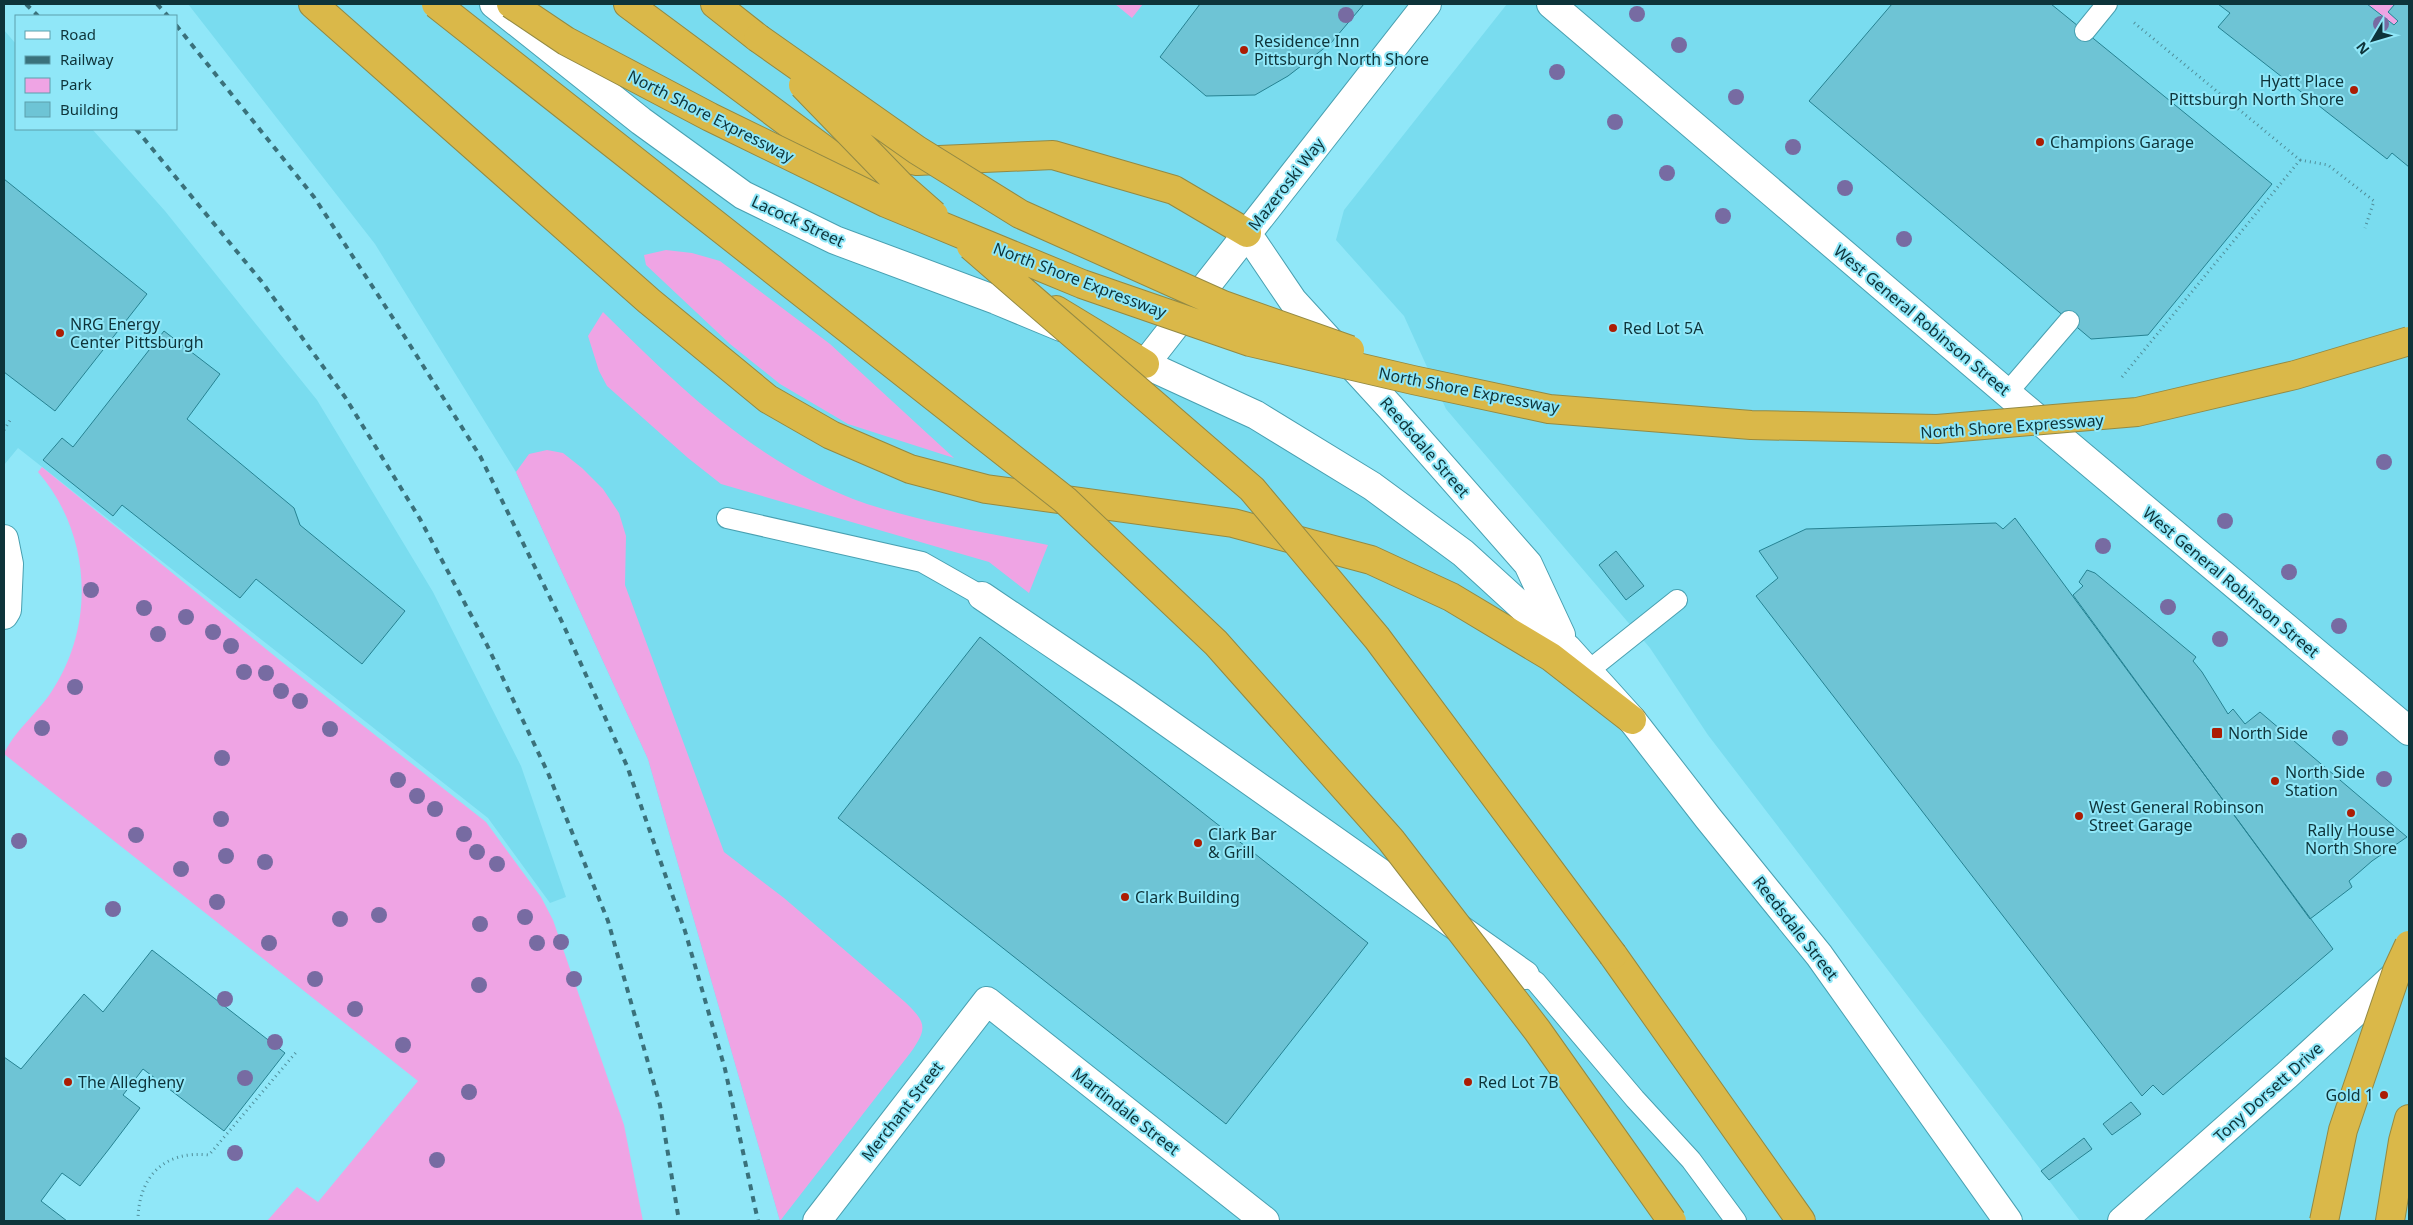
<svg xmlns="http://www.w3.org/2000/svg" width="2413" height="1225" font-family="'Noto Sans',sans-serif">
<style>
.built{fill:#79dcef}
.green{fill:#efa4e4}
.building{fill:#6ec4d5;stroke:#268292}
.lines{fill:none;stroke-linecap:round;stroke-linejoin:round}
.lane-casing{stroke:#49a0b1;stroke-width:22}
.street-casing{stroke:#49a0b1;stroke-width:30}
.secondary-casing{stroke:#49a0b1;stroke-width:30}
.highway-casing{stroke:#938a44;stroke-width:30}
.path{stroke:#508e9a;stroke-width:3;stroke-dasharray:1 4;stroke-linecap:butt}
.lane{stroke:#fff;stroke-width:20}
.street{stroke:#fff;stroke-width:28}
.secondary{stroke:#fff;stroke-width:28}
.highway{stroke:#dab849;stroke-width:28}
.rail{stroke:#3a717b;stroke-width:4;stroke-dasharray:6 6;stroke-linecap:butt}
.highway-bridge-casing{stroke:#938a44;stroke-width:30;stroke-linecap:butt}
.highway-bridge{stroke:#dab849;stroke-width:28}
.tree{fill:#776ba2}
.poi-dot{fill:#ac1d04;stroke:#90e7f8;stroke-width:2}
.labels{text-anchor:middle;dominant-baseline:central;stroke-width:4;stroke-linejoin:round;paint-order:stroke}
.poi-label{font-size:16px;fill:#0e343a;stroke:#90e7f8;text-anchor:start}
.street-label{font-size:16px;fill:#0e343a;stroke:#90e7f8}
</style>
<rect width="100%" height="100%" fill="#90e7f8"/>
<path class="built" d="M188 4H1427L1145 364 1372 486 1567 648 2008 1221H780L648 759 516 472 375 244Z
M1507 4H2409V1221H2080L1708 735 1650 648 1446 409 1404 316 1336 240 1344 210Z
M4 30 16 44V129H92L165 211 317 400 433 592 521 766 566 897 550 903 488 818 18 448 4 465Z"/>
<path class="green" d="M1115 4H1143L1132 18Z
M2367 4H2395L2388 12 2398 21 2394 25Z
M666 250 692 253 720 261 830 344 954 458 848 424 780 384 730 344 646 265 644 255Z
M603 312C680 388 762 468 867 504 926 523 987 533 1048 545L1029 593 989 562 721 484 688 458 607 386 599 371 588 336Z
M547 450 563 453 582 468 603 489 619 513 626 536 625 585 724 852 784 898 905 1002C926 1022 928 1028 911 1052L780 1221 648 759 516 472 529 454Z
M42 467 282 662 486 822 541 897 553 920 624 1125 643 1221H267L297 1187 318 1202 418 1081 4 754C13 733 36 714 50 694 96 627 92 534 38 472Z"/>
<path class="building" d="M1200 4H1364L1331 43 1288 76 1255 95 1206 96 1160 57Z
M1892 4H2051L2272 184 2148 335 2091 339 1809 101Z
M2218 4H2367L2394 25 2398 21 2388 12 2395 4H2409V167L2392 153 2387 159 2218 27 2230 13Z
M4 179 147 294 55 411 4 372Z
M164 331 220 374 187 419 294 508 300 525 405 611 362 664 256 579 240 598 122 505 113 516 43 460 62 438 73 447Z
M2015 518 2333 949 2163 1095 2153 1085 2142 1096 1756 596 1778 578 1759 551 1806 529 1996 523 2003 529Z
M1616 551 1644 586 1626 600 1599 565Z
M2087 570 2095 573 2196 657 2193 661 2202 672 2228 714 2233 709 2245 724 2260 712 2407 837 2372 861 2349 881 2352 887 2310 919 2073 595 2083 586 2079 582Z
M980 637 1368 943 1226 1124 838 818Z
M152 950 285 1053 224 1131 143 1069 123 1095 140 1108 109 1149 80 1186 62 1173 41 1201 67 1221H4V1057L21 1069 84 994 103 1012Z
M2131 1102 2141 1114 2112 1135 2103 1124Z
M2084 1138 2092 1149 2049 1180 2041 1171Z"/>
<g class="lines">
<defs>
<path id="lane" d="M2085 31 2107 4
M2007 393 2069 321
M727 518 922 562 982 596
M1588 671 1677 600
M1525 975 1536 982 1635 1099 1691 1160 1736 1221"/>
<path id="street" d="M982 596 1127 694 1525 975
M817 1221 987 1001 1265 1221"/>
<path id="secondary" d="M494 4 641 121 743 195 835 240 996 300 1061 327
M1551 4 2033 415 2409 731
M1247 233 1293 301 1390 407 1528 564 1561 635
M1123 354 1256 415 1372 486 1463 553 1567 648 1632 720 1708 818 1819 955 2008 1221
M1145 364 1427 4
M4 539 9 564 7 610 4 615
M2122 1221 2287 1075 2401 970"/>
<path id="highway" d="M313 4 649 301 768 399 831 435 910 469 986 489 1233 523 1371 560 1451 597 1551 657 1632 720
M628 4 884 194
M715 4 758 38
M854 147 917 161 1053 155 1174 190 1247 233
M1056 310 1145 364
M1613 955 1801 1221
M2390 1221 2403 1141 2409 1119"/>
</defs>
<use href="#lane" class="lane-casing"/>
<use href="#street" class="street-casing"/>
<use href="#secondary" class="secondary-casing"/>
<use href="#highway" class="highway-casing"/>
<path class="path" d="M2300 160 2328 165 2374 201 2365 228
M2122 377 2300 160 2132 21
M4 430 11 419
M138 1221C138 1177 164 1150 209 1155L298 1050"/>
<use href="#lane" class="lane"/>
<use href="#street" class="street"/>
<use href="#secondary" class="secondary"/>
<use href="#highway" class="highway"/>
<path class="rail" d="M26 4 38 16
M157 4 168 16
M176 25 314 197 391 315 480 456 563 624 627 766 685 931 725 1069 758 1221
M136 129 262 282 345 397 420 519 487 645 548 773 608 921 660 1105 679 1221"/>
<defs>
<path id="highway-bridge" d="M436 4 1065 500 1216 643 1391 840 1537 1030 1672 1221
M511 4 566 41 710 117 886 203 1082 284 1250 342 1413 380 1549 409 1751 425 1937 429 2137 412 2295 375 2409 341
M758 38 917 150 1020 214 1223 305 1350 350
M803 85 901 186 934 215
M971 246 1252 489 1377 638 1613 955
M2324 1221 2343 1130 2397 971 2409 945"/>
</defs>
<use href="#highway-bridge" class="highway-bridge-casing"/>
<use href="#highway-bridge" class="highway-bridge"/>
</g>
<g class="tree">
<circle cx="1637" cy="14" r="8"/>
<circle cx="1346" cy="15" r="8"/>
<circle cx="2381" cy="24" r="8"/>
<circle cx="1679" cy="45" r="8"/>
<circle cx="1557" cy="72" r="8"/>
<circle cx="1736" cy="97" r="8"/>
<circle cx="1615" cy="122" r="8"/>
<circle cx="1793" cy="147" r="8"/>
<circle cx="1667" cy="173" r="8"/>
<circle cx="1845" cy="188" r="8"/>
<circle cx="1723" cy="216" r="8"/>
<circle cx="1904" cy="239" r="8"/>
<circle cx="2384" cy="462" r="8"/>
<circle cx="2225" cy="521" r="8"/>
<circle cx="2103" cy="546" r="8"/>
<circle cx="2289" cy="572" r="8"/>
<circle cx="91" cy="590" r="8"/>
<circle cx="2168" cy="607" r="8"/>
<circle cx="144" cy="608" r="8"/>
<circle cx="186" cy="617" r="8"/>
<circle cx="2339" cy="626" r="8"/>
<circle cx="213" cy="632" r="8"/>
<circle cx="158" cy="634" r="8"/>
<circle cx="2220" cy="639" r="8"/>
<circle cx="231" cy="646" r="8"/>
<circle cx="244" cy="672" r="8"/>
<circle cx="266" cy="673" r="8"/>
<circle cx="75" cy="687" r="8"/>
<circle cx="281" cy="691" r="8"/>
<circle cx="300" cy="701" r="8"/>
<circle cx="42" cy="728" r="8"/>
<circle cx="330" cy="729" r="8"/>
<circle cx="2340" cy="738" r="8"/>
<circle cx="222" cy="758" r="8"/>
<circle cx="2384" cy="779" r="8"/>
<circle cx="398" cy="780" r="8"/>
<circle cx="417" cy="796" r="8"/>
<circle cx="435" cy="809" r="8"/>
<circle cx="221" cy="819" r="8"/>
<circle cx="464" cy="834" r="8"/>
<circle cx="136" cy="835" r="8"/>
<circle cx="19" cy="841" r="8"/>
<circle cx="477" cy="852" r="8"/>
<circle cx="226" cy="856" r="8"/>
<circle cx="265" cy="862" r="8"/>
<circle cx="497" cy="864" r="8"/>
<circle cx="181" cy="869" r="8"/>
<circle cx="217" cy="902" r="8"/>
<circle cx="113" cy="909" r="8"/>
<circle cx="379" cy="915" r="8"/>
<circle cx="525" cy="917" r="8"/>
<circle cx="340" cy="919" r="8"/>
<circle cx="480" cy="924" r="8"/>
<circle cx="561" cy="942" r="8"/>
<circle cx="269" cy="943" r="8"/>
<circle cx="537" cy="943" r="8"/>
<circle cx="315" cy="979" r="8"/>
<circle cx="574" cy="979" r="8"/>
<circle cx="479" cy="985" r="8"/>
<circle cx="225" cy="999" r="8"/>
<circle cx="355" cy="1009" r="8"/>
<circle cx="275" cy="1042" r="8"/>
<circle cx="403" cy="1045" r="8"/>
<circle cx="245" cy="1078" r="8"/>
<circle cx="469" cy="1092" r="8"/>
<circle cx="235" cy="1153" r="8"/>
<circle cx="437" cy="1160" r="8"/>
</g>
<g class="poi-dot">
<circle cx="1244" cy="50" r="5"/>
<circle cx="2354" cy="90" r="5"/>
<circle cx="2040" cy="142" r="5"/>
<circle cx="1613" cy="328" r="5"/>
<circle cx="60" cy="333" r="5"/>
<rect x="2211" y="727" width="12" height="12" rx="2.5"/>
<circle cx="2275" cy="781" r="5"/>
<circle cx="2351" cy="813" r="5"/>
<circle cx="2079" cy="816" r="5"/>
<circle cx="1198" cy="843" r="5"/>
<circle cx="1125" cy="897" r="5"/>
<circle cx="68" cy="1082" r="5"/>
<circle cx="1468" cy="1082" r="5"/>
<circle cx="2384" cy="1095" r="5"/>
</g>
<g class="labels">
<g class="poi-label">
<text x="1254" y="41">Residence Inn<tspan x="1254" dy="18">Pittsburgh North Shore</tspan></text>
<text x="2344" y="81" text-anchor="end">Hyatt Place<tspan x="2344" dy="18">Pittsburgh North Shore</tspan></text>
<text x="2050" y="142">Champions Garage</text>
<text x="70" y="324">NRG Energy<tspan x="70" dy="18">Center Pittsburgh</tspan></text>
<text x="1623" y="328">Red Lot 5A</text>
<text x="2228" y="733">North Side</text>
<text x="2285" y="772">North Side<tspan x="2285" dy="18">Station</tspan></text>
<text x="2089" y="807">West General Robinson<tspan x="2089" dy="18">Street Garage</tspan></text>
<text x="2351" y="830" text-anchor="middle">Rally House<tspan x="2351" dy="18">North Shore</tspan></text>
<text x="1208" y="834">Clark Bar<tspan x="1208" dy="18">&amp; Grill</tspan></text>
<text x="1135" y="897">Clark Building</text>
<text x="78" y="1082">The Allegheny</text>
<text x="1478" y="1082">Red Lot 7B</text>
<text x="2374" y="1095" text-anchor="end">Gold 1</text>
</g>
<g class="street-label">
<text transform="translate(711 116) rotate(27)">North Shore Expressway</text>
<text transform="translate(1286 184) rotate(-52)">Mazeroski Way</text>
<text transform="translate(798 221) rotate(25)">Lacock Street</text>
<text transform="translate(1080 280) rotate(21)">North Shore Expressway</text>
<text transform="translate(1922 320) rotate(40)">West General Robinson Street</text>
<text transform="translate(1469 390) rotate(11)">North Shore Expressway</text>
<text transform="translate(2012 426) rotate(-4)">North Shore Expressway</text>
<text transform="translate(1425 447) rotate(49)">Reedsdale Street</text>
<text transform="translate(2231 582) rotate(40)">West General Robinson Street</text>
<text transform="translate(1796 928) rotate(52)">Reedsdale Street</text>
<text transform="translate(2268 1092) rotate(-42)">Tony Dorsett Drive</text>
<text transform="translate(902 1111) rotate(-52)">Merchant Street</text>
<text transform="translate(1126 1111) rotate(38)">Martindale Street</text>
</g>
</g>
<rect width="2413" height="1225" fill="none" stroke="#0e343a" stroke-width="10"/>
<rect x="15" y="15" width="162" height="115" fill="#90e7f8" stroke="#5c9fac"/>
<rect x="25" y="31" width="25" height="8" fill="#ffffff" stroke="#5c9fac"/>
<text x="60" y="40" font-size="15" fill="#0e343a">Road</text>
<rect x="25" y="56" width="25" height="8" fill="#3a717b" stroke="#5c9fac"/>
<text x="60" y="65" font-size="15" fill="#0e343a">Railway</text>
<rect x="25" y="78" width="25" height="15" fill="#efa4e4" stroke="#5c9fac"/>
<text x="60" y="90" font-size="15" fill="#0e343a">Park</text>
<rect x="25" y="102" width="25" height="15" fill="#6ec4d5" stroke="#5c9fac"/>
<text x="60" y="115" font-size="15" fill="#0e343a">Building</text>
<g transform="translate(2373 40) rotate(232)" stroke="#90e7f8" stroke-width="4" paint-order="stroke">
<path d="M0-4L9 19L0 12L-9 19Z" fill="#0e343a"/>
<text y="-8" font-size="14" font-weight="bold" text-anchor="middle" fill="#0e343a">N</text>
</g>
</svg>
